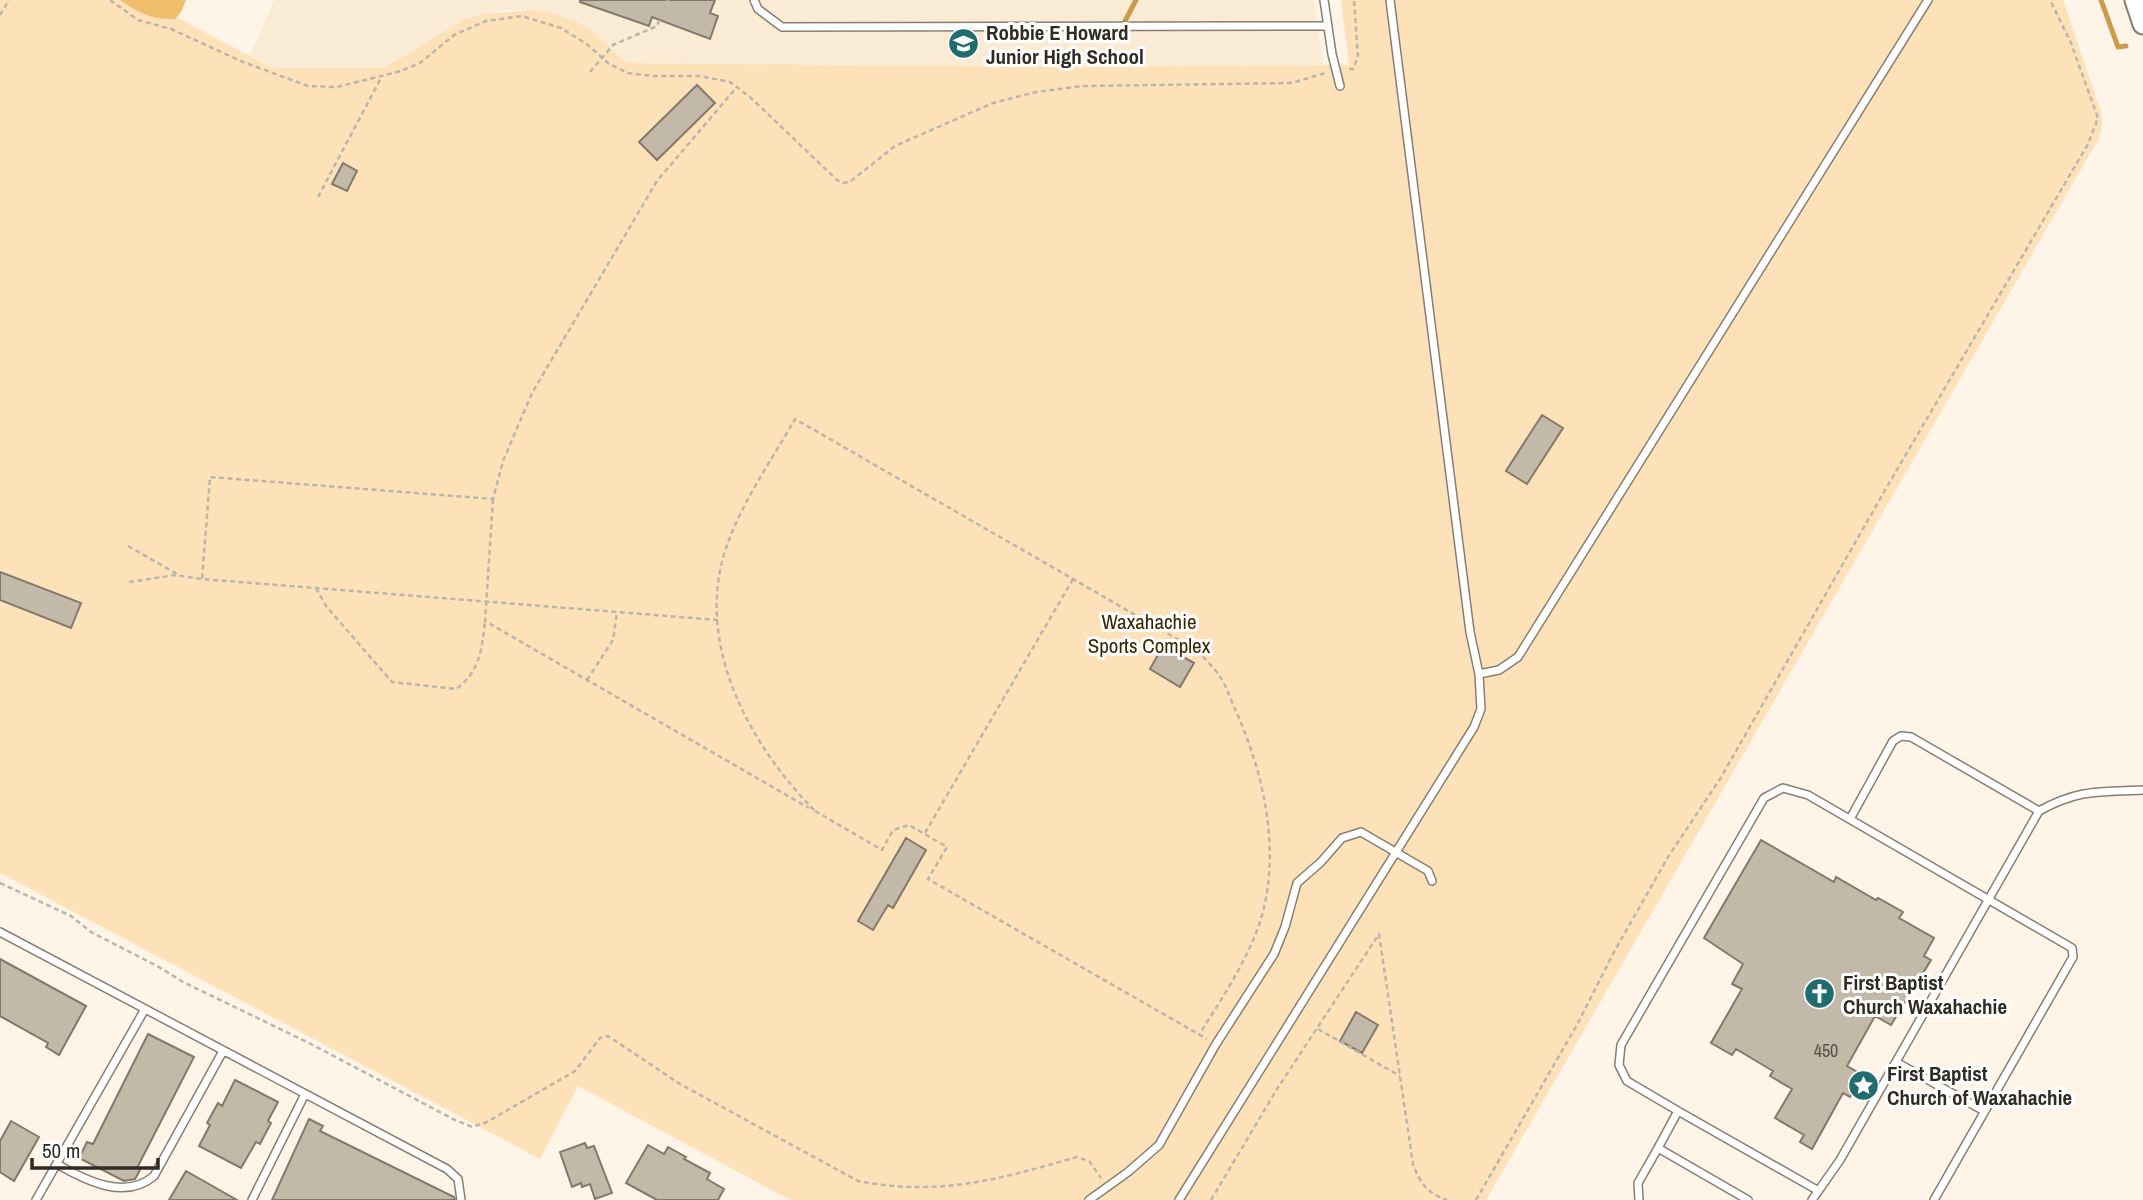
<svg xmlns="http://www.w3.org/2000/svg" width="2143" height="1200" font-family="'Archivo Narrow',sans-serif">
<style>
.built{fill:#faebd4}
.green{fill:#fce1b9}
.forest{fill:#f1be6e}
.lines{fill:none;stroke-linecap:round;stroke-linejoin:round}
.stream{stroke:#cc9b4b;stroke-width:5}
.building{fill:#c3b9a9;stroke:#83796a;stroke-width:2}
.service-casing{stroke:#897f71;stroke-width:10}
.secondary-casing{stroke:#897f71;stroke-width:23}
.path{stroke:#bcb5aa;stroke-width:2.5;stroke-dasharray:5 3.5;stroke-linecap:butt}
.service{stroke:#fff;stroke-width:7}
.secondary{stroke:#fff;stroke-width:19}
.labels{text-anchor:middle;dominant-baseline:central;stroke-width:6;stroke-linejoin:round;paint-order:stroke}
.number-label{font-size:18px;fill:#554f46}
.poi-label{font-size:21px;font-weight:bold;fill:#302c25;stroke:#fff;text-anchor:start}
.park-label{font-size:21px;fill:#3b2703;stroke:#fff}
</style>
<rect width="100%" height="100%" fill="#fef5e8"/>
<path class="built" d="M274 0H1314L1323 65 1042 67 626 63 593 33 555 14 532 10H507L482 14 463 20 384 68H272L250 56Z"/>
<path class="green" d="M0 0H144L272 68H384L463 20 482 14 532 10 555 14 577 22 593 32 626 63 1042 67 1349 65 1341 0H2063L2101 112 2102 124 2099 138 1486 1200H790L578 1086 540 1159 0 873Z"/>
<path class="forest" d="M120 0H186L181 12 175 19C153 20 138 13 120 0Z"/>
<g class="lines">
<path class="stream" d="M2101 0 2118 47 2126 46
M1125 21 1136 0"/>
</g>
<path class="building" d="M580 0H715L710 13 718 16 710 39 652 17 649 26 580 2Z
M697 85 715 103 657 160 639 142Z
M343 163 357 171 347 191 332 184Z
M1542 415 1563 428 1527 484 1506 471Z
M0 572 81 603 71 628 0 600Z
M1163 646 1194 663 1180 687 1150 669Z
M906 838 926 850 893 908 888 905 873 930 858 921Z
M1761 840 1834 882 1836 877 1876 900 1878 898 1903 912 1899 918 1934 938 1924 956 1931 960 1891 1025 1875 1016 1847 1066 1863 1075 1850 1097 1843 1093 1812 1149 1800 1142 1804 1135 1775 1118 1792 1089 1770 1076 1773 1071 1736 1049 1732 1055 1711 1043 1742 989 1732 984 1743 964 1704 938Z
M0 959 86 1006 59 1055 46 1047 48 1043 0 1016Z
M1356 1012 1378 1025 1362 1053 1340 1041Z
M148 1034 194 1057 137 1168 140 1170 135 1179 124 1181 79 1158 87 1142 93 1144Z
M235 1080 278 1102 268 1121 271 1123 260 1144 256 1142 241 1168 199 1146 210 1125 207 1123 218 1103 222 1106Z
M309 1119 323 1126 320 1131 454 1197 455 1200H272Z
M11 1121 39 1137 14 1181 0 1172V1141Z
M585 1143 587 1148 594 1146 612 1193 595 1199 590 1184 582 1187 581 1183 572 1187 560 1152Z
M648 1145 664 1154 668 1147 686 1157 684 1159 710 1173 707 1179 724 1189 718 1200H657L626 1183Z
M186 1171 237 1200H169Z"/>
<g class="lines">
<defs>
<path id="service" d="M754 0 758 9 782 27 1328 26
M1324 0 1332 54 1340 86
M1390 0 1470 632 1479 674
M1850 819 1893 741 1901 736 1911 737 2039 811
M0 932 447 1169 458 1179 461 1200
M1896 1062 1984 1111
M1678 1111 1817 1190
M57 1164C88 1182 126 1200 154 1176L223 1051
M36 1200 145 1009
M252 1200 305 1094
M1089 1200 1128 1172 1159 1145 1216 1044 1274 954 1285 927 1297 883 1321 862 1342 838 1361 832 1428 871 1432 881
M1179 1200 1474 727 1481 709 1479 674 1499 670 1518 657 1928 0
M1639 1200 1638 1183 1658 1148
M1748 1200 1658 1148 1678 1111 1627 1081 1619 1065 1621 1045 1764 798 1783 788 1808 795 2072 948 2073 957 1934 1200
M1812 1200 1840 1160 2039 811C2079 789 2099 792 2143 790"/>
<path id="secondary" d="M2135 0 2143 24"/>
</defs>
<use href="#service" class="service-casing"/>
<use href="#secondary" class="secondary-casing"/>
<path class="path" d="M110 0 138 20 171 29 243 62 308 86 337 87 401 71 420 63 454 35 486 21 522 16 561 28 588 45 609 64 628 73 653 76H700L730 82 750 97 837 180 844 183 851 181 895 146 993 103 1036 92 1083 86 1292 83 1325 73
M0 15 9 0
M1349 69H1353L1358 57 1354 0
M590 72 613 45 657 26 668 0
M318 197 382 76
M493 499 485 621 809 808
M128 546 177 574
M129 582 175 575 202 579
M316 588 326 606 392 682 456 689C480 672 482 648 485 621
M718 620 202 579 210 477 493 499 503 461 532 393 657 181 736 88
M587 680 613 640 617 612
M814 810C753 748 701 656 721 566 733 514 769 465 795 419L1198 651C1205 659 1213 667 1219 675 1226 685 1230 698 1235 709 1264 773 1282 853 1260 922 1246 963 1222 998 1199 1035
M815 811 882 850 893 830 909 825 947 847 928 879 1207 1039
M925 833 1073 579
M0 883 71 916 91 932 159 967 183 982 309 1043 453 1119 472 1127 487 1122 575 1071 600 1038 608 1036 680 1084 858 1181C939 1197 1000 1179 1077 1157L1089 1161 1101 1178
M1318 1029 1400 1076
M1211 1200 1277 1089 1379 934 1413 1164C1420 1183 1427 1193 1447 1200
M1476 1200 1578 1023 1614 952 1668 857 1720 779 1888 485 2088 144 2098 118 2071 43 2050 0"/>
<use href="#service" class="service"/>
<use href="#secondary" class="secondary"/>
</g>
<defs>
<symbol id="school-disc" viewBox="-11 -11 22 22"><circle r="9.5" fill="#206c6f" stroke="#fff"/><path d="M0-5L7-2L0 1L-7-2ZM-4 1L0 2.5L4 1V4Q0 6-4 4Z" fill="#fff"/></symbol>
<symbol id="church-disc" viewBox="-11 -11 22 22"><circle r="9.5" fill="#206c6f" stroke="#fff"/><path d="M-1.2-6h2.4v3.5h3.3v2.4h-3.3V6h-2.4V-.1h-3.3v-2.4h3.3Z" fill="#fff"/></symbol>
<symbol id="sight-disc" viewBox="-11 -11 22 22"><circle r="9.5" fill="#206c6f" stroke="#fff"/><path d="M0-6L1.8-2.2L6-1.7L2.9 1.2L3.7 5.4L0 3.3L-3.7 5.4L-2.9 1.2L-6-1.7L-1.8-2.2Z" fill="#fff"/></symbol>
</defs>
<g fill-rule="evenodd">
<use href="#school-disc" x="946" y="26" width="35" height="35"/>
<use href="#church-disc" x="1802" y="976" width="35" height="35"/>
<use href="#sight-disc" x="1846" y="1068" width="35" height="35"/>
</g>
<g class="labels">
<g class="number-label">
<text x="1826" y="1050">450</text>
</g>
<g class="poi-label">
<text x="986" y="32">Robbie E Howard<tspan x="986" dy="24">Junior High School</tspan></text>
<text x="1843" y="982">First Baptist<tspan x="1843" dy="24">Church Waxahachie</tspan></text>
<text x="1887" y="1073">First Baptist<tspan x="1887" dy="24">Church of Waxahachie</tspan></text>
</g>
<g class="park-label">
<text x="1149" y="621">Waxahachie<tspan x="1149" dy="24">Sports Complex</tspan></text>
</g>
</g>
<path d="M32 1158v10h126v-10" fill="none" stroke="#302c25" stroke-width="3.5"/>
<text x="42" y="1158" font-size="21" fill="#302c25" stroke="#ffffff" stroke-width="5" paint-order="stroke">50 m</text>
</svg>
